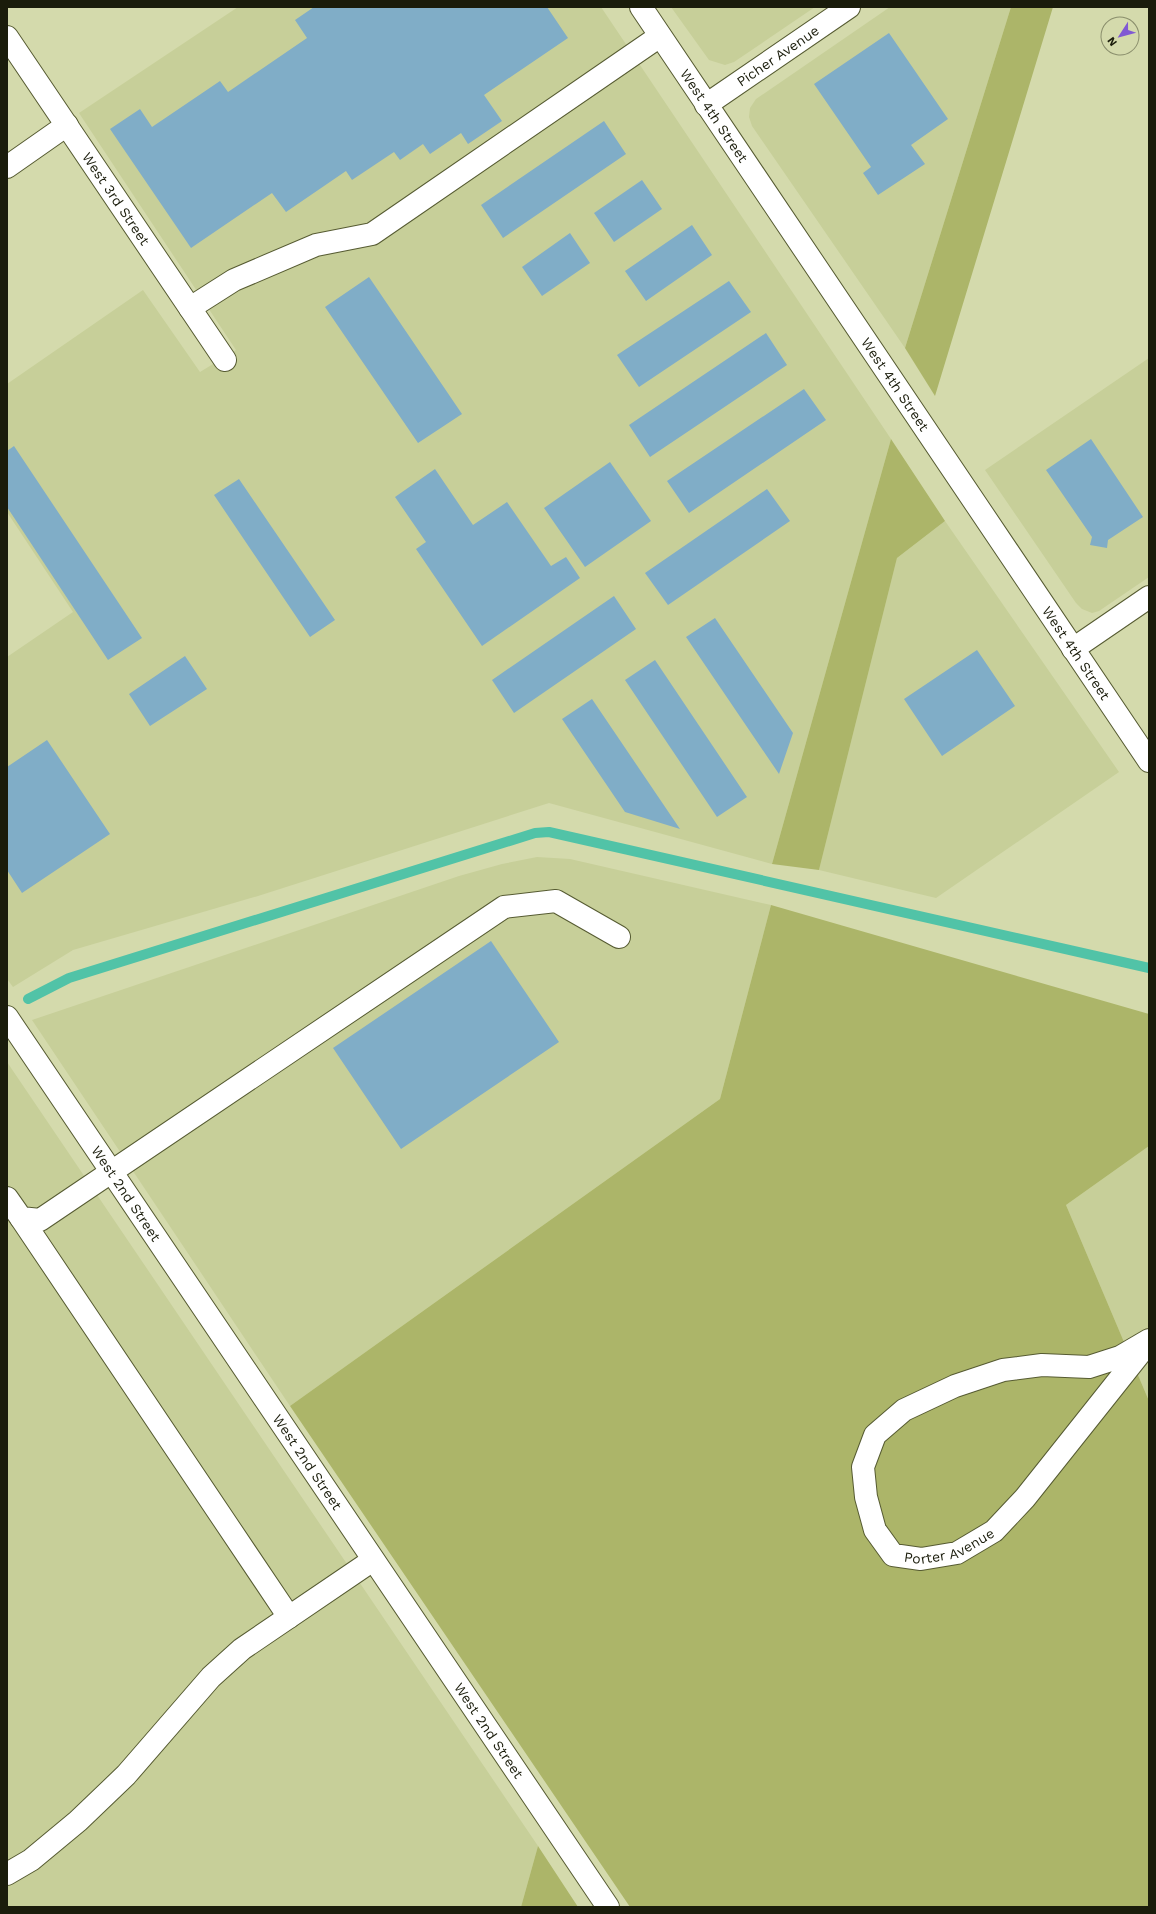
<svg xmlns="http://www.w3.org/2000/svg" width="1156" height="1914" font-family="'Work Sans',sans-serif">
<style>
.built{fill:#c7cf99}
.green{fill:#acb569}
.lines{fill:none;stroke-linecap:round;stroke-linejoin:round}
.stream{stroke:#51c3a7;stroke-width:10}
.building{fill:#80adc7}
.minor-casing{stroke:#565b32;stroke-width:24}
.minor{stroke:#fff;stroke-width:22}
.labels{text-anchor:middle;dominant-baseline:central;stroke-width:3;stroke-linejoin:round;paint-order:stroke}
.street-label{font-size:14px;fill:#1a1c0b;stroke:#d4daac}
</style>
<rect width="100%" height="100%" fill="#d4daac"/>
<path class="built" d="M238 7H601L891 439 772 864 549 803 258 896 73 950 13 987 7 979V657L73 612 7 512V384L143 290 200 372 236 350 79 113Z
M671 7H815L734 62 725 65 709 60Z
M890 7H1011L905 348 752 126 749 117 750 108 756 99Z
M1149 358V577L1099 611 1092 613 1082 609 1076 603 985 470Z
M945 521 1119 772 936 898 819 870 897 558Z
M537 857 570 859 771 905 720 1099 290 1406 32 1020 459 876 502 864Z
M7 1062 538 1846 521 1907H7Z
M1149 1146V1401L1066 1205Z"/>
<path class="green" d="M1011 7H1053L935 396 905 348Z
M891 439 945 521 897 558 819 870 772 864Z
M771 905 1149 1014V1146L1066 1205 1149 1401V1907H630L290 1406 720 1099Z
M538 1846 578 1907H521Z"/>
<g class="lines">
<path class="stream" d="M28 999 69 978 535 833 549 832 1149 968"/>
</g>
<path class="building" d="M314 7H547L568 38 484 95 502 121 468 144 461 133 430 154 423 144 400 160 394 152 352 180 346 171 286 212 272 193 191 248 110 129 140 109 152 127 220 81 228 92 307 38 295 20Z
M889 33 948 119 911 145 925 164 878 195 863 173 871 167 814 84Z
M604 121 626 154 503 238 481 205Z
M642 180 662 209 614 242 594 213Z
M692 225 712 255 646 301 625 271Z
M570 233 590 263 542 296 522 267Z
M369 277 462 414 418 443 325 307Z
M729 281 751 312 639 387 617 355Z
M766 333 787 365 650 457 629 425Z
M804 389 826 420 689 513 667 481Z
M1091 439 1143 517 1108 540 1107 548 1090 545 1092 537 1046 470Z
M14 446 142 638 108 660 7 507V451Z
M610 462 651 521 585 567 544 508Z
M435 469 473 525 507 502 551 566 566 557 580 578 482 646 416 549 426 542 395 497Z
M239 479 335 620 310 637 214 495Z
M767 489 790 521 668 605 645 573Z
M614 596 636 629 514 713 492 680Z
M715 618 793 733 779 774 686 637Z
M977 650 1015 706 942 756 904 699Z
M185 656 207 689 150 726 129 694Z
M655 660 747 797 717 817 625 680Z
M592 699 680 829 625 812 562 719Z
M47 740 110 834 22 893 7 870V767Z
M491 941 559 1042 401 1149 333 1048Z"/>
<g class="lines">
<defs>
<g id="minor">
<path id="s1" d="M641 7 1149 761"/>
<path id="s2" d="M7 37 225 360"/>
<path id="s3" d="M706 105 849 7"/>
<path d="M7 167 67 125"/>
<path d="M190 308 234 280 316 245 372 234 660 36"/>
<path d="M1073 649 1149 597"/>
<path id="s4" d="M7 1017 608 1907"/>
<path d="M7 1198 21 1218 40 1220 504 907 556 901 619 937"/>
<path d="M21 1218 289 1617"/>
<path id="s5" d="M1149 1340 1120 1357 1089 1367 1042 1365 1003 1370 955 1386 904 1410 875 1435 863 1467 866 1497 875 1530 893 1555 921 1559 957 1553 994 1531 1025 1498 1149 1342"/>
<path d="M7 1874 31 1860 78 1821 126 1775 211 1677 242 1649 373 1560"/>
</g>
</defs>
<use href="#minor" class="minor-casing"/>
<use href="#minor" class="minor"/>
</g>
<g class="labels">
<g class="street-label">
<text stroke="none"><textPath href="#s3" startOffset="87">Picher Avenue</textPath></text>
<text stroke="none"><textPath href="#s1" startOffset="131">West 4th Street</textPath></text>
<text stroke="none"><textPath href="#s2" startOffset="195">West 3rd Street</textPath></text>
<text stroke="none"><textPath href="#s1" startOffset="455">West 4th Street</textPath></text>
<text stroke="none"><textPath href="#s1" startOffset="779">West 4th Street</textPath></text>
<text stroke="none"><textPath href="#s4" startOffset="213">West 2nd Street</textPath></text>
<text stroke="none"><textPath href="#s4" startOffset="537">West 2nd Street</textPath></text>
<text stroke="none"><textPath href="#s5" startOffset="486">Porter Avenue</textPath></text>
<text stroke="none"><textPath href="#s4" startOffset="861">West 2nd Street</textPath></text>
</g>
</g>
<rect width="1156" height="1914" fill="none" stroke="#1a1c0b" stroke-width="16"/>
<g transform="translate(1120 36) rotate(234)"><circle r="19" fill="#d4daac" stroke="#8a8e6c"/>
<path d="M0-3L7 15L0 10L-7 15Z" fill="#8059d3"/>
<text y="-6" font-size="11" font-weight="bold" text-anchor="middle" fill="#1a1c0b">N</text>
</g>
</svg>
